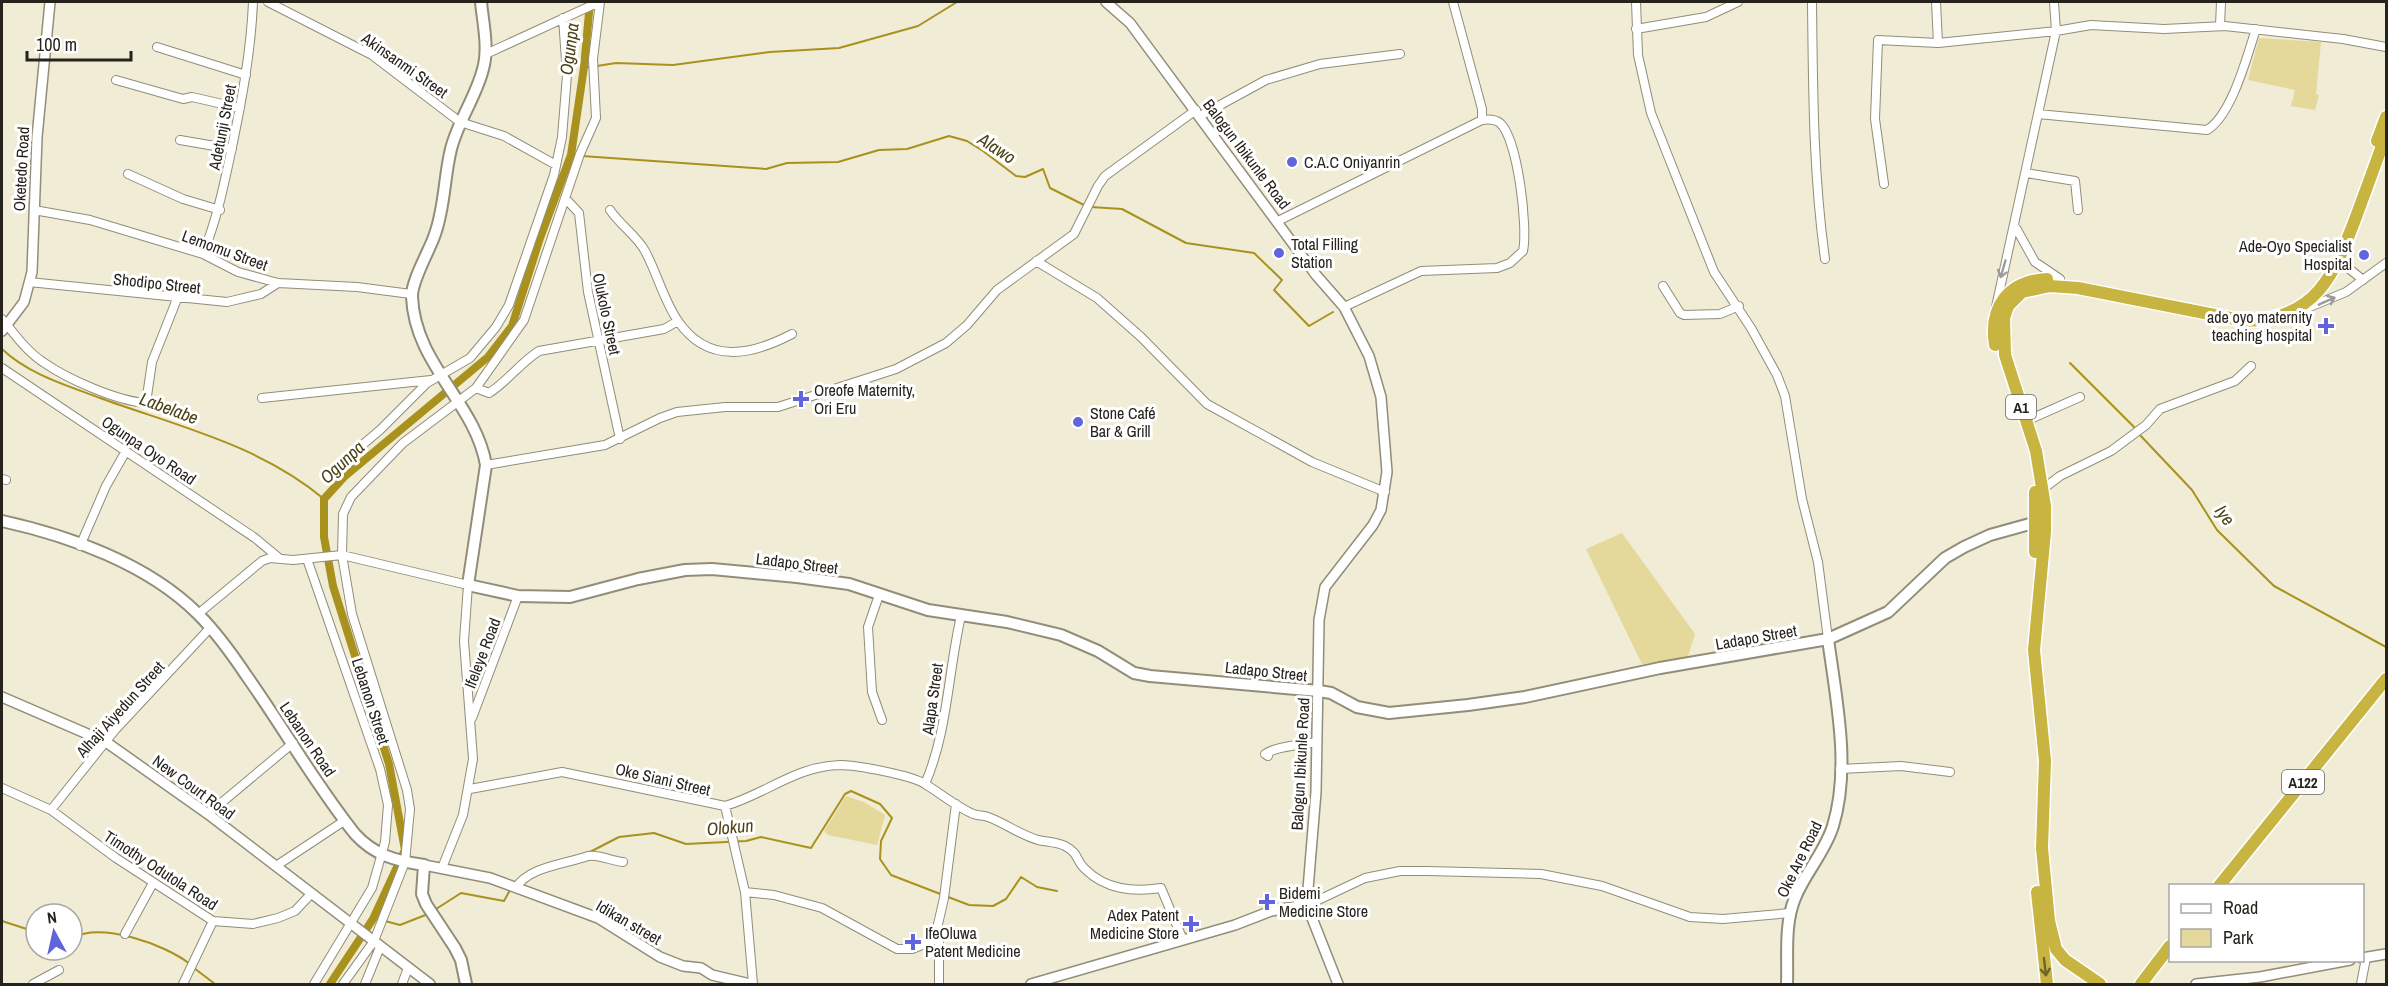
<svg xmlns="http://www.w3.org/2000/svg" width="2388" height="986" font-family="'Archivo Narrow',sans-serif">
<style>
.green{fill:#e5d89b}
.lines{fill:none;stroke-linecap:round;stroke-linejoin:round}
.stream{stroke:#a8921d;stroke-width:2}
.canal{stroke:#a8921d;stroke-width:8}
.minor-casing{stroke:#918d79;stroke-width:10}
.tertiary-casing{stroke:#918d79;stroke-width:12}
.secondary-casing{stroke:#918d79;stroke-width:14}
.trunk-casing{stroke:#fff;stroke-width:15}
.minor{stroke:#fff;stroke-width:8}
.tertiary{stroke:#fff;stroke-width:9}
.secondary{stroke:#fff;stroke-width:10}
.trunk{stroke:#c8b440;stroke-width:12}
.oneway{stroke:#9d9c98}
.oneway2{stroke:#6e642c}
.poi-dot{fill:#6165dd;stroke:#fff;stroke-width:2}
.labels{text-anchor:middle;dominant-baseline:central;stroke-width:6;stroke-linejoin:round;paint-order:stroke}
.shield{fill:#fff;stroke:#66655f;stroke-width:1.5}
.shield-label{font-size:15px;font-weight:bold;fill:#25231b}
.street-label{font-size:16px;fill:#25231b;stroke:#fff}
.poi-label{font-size:16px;fill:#25231b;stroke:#fff;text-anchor:start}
.water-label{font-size:18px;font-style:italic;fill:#4a4114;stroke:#fff}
</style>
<rect width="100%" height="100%" fill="#f0ecd6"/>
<path class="green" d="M2259 38 2321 42 2316 94 2319 95 2315 110 2291 106 2295 90 2248 80Z
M1622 533 1695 634 1687 659 1642 664 1586 549Z
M846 796 864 802 885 815 877 845 828 835 824 831Z"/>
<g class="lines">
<path class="stream" d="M597 66 616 63 673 65 770 52 839 48 918 26 957 2
M584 67H591
M582 156 766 169 787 163 838 162 879 150 907 149 949 136 967 141 983 151 1016 176 1025 177 1043 169 1050 188 1086 206
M1091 207 1122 209 1186 243 1254 253 1282 280 1274 290 1309 326 1333 312
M2 349C28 374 66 385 100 398 177 426 260 445 324 499
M2070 363 2136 429
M2139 434 2192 490 2217 530 2274 586 2386 647
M586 854 619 837 654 833 686 844 746 841 761 837 811 848 845 794 851 791 880 804 892 818 881 841 880 859 891 875 969 905 993 906 1006 899 1021 877 1037 887 1057 891
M433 911 461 893 504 901 510 890
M373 919 380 920
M2 921 36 932
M385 921 400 925 428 914
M72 938C102 922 164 944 190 964
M194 968 215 984"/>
<path class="canal" d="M330 984 373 919 405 850 389 764 333 586 324 537V499L344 477 488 357 512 326 540 238 571 155 584 67 590 2"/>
<defs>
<path id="minor" d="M268 2 372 55 460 122 504 136 556 165
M1453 2 1482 109V120
M1636 2 1638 55 1651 113 1714 272 1751 328 1777 375 1785 396 1802 499 1818 562 1828 639
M1812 2C1813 88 1813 173 1825 259
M1936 2 1938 43
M2220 26 2221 2
M1636 29 1706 17 1738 2
M157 47 246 75
M486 54 599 2
M116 80 183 99 192 97 240 108
M2038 114 2207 130C2232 115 2247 56 2256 29
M1200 116 1266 80 1320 64 1400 54
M180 140 232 149
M2026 173 2075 181 2078 210
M128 174 183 199 220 210
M1884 184 1875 119 1878 40 1938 43 2056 31 2091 25 2164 29 2225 26 2343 39 2386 47
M565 198 579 213 588 292 620 439
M34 210 90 220 203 254 238 272 278 283 357 287 411 294
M610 210C621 226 637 236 645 251 657 273 664 301 678 321 708 365 752 355 792 334
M1278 221 1482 120C1489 119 1495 119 1500 123 1518 139 1528 228 1523 251L1510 263 1497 268 1421 271 1344 307
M2016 228 2035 262 2060 279
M2344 251 2347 267 2363 280
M203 254C217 219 224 185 232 147 242 99 251 51 253 2
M1036 261 1097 298 1141 337 1207 404 1312 462 1385 492
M29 282 227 302 261 294 278 283
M1663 286 1680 313 1684 315 1720 314 1739 306
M1996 307 2056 31 2054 2
M2300 311 2346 292 2386 263
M2 319C14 333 26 351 43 362 67 379 117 401 146 403L152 362 177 299
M2 368 255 538 279 558
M476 388 489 393C508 381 520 363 539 351L664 329 678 321
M262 398 431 380
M2026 421 2080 397
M348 457 380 430 427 383 470 358 496 327 509 305 554 175 562 137 567 75 563 18
M486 465 605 445 660 418 677 412 725 407H778L896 369 946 343 967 325 997 290 1074 234 1098 186 1105 176 1196 110
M2 479 6 480
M2043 489 2060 476 2111 451 2146 425 2160 409 2235 381 2251 366
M80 546 106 486 126 451
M307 559 380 769 388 805 385 842 372 888 314 984
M879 595 868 627 872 692 882 720
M198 614 262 561 270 558 293 560 342 555 468 585 464 641 473 759 463 815 442 868
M472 718 518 596
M1268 756 1265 754C1276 746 1302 745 1317 742
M1840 769 1901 766 1950 772
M925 784C948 731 948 672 961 616
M2 788 51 810 116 858 213 921 253 924 278 918 295 911 311 894
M470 789 562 772 725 806C766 794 796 766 840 765 856 765 911 775 925 784 940 793 954 805 971 813 976 816 983 815 988 817 1005 823 1020 835 1038 840 1047 842 1057 842 1065 846 1080 854 1075 860 1085 869 1106 890 1133 892 1161 888L1183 940
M725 806 745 892 753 984
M51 810 115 730 210 628
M208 814 293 743
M276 866 344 821
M516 888C527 867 566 864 588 856 599 854 611 861 623 862
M745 892 774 895 822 908 897 949H912L939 938
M1310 904 1365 878 1400 871H1427L1541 874 1602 886 1690 917 1723 919 1790 913
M125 934 153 883
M33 984 59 970
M183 984 213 921
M343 984 374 941 405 862 410 809 407 790 352 614 342 555 343 514 351 497 403 443 476 388 524 320 580 154 596 118 593 59 600 2
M365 984 380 947
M402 984 408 968
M939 984V938L936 933 944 898 956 804
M2361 984 2366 958"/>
<path id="tertiary" d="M1106 2 1130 23 1316 275 1344 307 1369 356 1381 397 1387 472 1381 510 1373 525 1325 587 1319 620 1316 792 1308 889 1312 918 1338 984
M2 331 24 302 32 272 37 137 50 2
M2 697 106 742 208 814 430 984
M424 865 490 878 598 918 660 957 683 966 701 968 712 975 750 984
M2362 958 2386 954
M1031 984 1235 925 1271 911 1310 904
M2196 984 2260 977 2350 960"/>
<path id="secondary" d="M481 2C483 23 489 48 483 69 476 97 458 121 451 149 444 177 445 206 435 234 430 250 411 281 412 297 415 365 475 402 486 465L468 585 518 596 570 597 638 579 685 570 712 569 797 577 849 584 928 610 1007 622 1061 635 1098 651 1134 673 1150 676 1319 691 1331 693 1357 707 1389 713 1468 705 1525 697 1660 668 1828 639 1888 612 1945 558 1964 547 1990 535 2037 522
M2 521C70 536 148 564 198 614 216 632 232 654 246 675 283 727 315 784 355 834 374 855 396 861 424 865L422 894 426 904 455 948 461 960 466 984
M1787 984C1788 957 1784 924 1795 898 1805 873 1825 852 1833 826 1851 767 1836 699 1828 639"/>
<path id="trunk" d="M2377 141 2386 117
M1995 345C1989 307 2008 281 2047 279
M2035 492V552
M2219 886 2386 679
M2037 892 2047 984
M2100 984 2065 960 2056 949 2049 921 2042 848 2045 761 2034 650 2045 532V506L2036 451 2005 355 2004 318 2008 306 2022 292 2050 286 2078 288 2245 321C2316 320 2334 275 2356 217 2366 190 2376 162 2386 135
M2141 984 2170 946"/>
</defs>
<use href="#minor" class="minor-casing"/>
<use href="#tertiary" class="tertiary-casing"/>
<use href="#secondary" class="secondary-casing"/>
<use href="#trunk" class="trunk-casing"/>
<use href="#minor" class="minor"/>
<use href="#tertiary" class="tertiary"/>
<use href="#secondary" class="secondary"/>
<use href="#trunk" class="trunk"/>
</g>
<defs><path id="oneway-shaft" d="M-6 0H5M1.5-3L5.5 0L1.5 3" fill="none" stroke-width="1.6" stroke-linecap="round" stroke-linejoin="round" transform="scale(1.5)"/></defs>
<g class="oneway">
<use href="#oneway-shaft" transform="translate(2003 269) rotate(106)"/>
<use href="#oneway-shaft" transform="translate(2327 301) rotate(-24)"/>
</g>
<use class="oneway2" href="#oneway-shaft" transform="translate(2045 967) rotate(83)"/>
<g class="poi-dot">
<circle cx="1292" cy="162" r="6"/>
<circle cx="1279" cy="253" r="6"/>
<circle cx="2364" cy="255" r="6"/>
<path d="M2323 317h6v6h6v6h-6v6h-6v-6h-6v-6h6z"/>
<path d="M798 390h6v6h6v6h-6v6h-6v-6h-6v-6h6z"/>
<circle cx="1078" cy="422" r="6"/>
<path d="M1264 893h6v6h6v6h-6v6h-6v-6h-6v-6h6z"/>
<path d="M1188 915h6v6h6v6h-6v6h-6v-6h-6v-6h6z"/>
<path d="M910 933h6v6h6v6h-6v6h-6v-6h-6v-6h6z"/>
</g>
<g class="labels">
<g class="shield">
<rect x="2006" y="395" width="30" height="24" rx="4.5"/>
<rect x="2282" y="770" width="42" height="24" rx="4.5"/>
</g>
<g class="shield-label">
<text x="2021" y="407">A1</text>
<text x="2303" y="782">A122</text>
</g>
<g class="street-label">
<text transform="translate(405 65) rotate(35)">Akinsanmi Street</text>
<text transform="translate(222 127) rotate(-79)">Adetunji Street</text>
<text transform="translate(1247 154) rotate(53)">Balogun Ibikunle Road</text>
<text transform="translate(21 169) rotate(-87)">Oketedo Road</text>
<text transform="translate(225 250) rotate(20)">Lemomu Street</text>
<text transform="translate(157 283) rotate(6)">Shodipo Street</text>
<text transform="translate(607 314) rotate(78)">Olukolo Street</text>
<text transform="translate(149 450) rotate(34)">Ogunpa Oyo Road</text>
<text transform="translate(797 563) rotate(7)">Ladapo Street</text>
<text transform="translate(1756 637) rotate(-10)">Ladapo Street</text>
<text transform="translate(482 653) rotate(-69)">Ifeleye Road</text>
<text transform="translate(1266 671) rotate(6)">Ladapo Street</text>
<text transform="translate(932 699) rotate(-82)">Alapa Street</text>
<text transform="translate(371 701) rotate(72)">Lebanon Street</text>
<text transform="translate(120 709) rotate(-48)">Alhaji Aiyedun Street</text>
<text transform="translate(308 739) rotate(56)">Lebanon Road</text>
<text transform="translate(1300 764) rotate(-87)">Balogun Ibikunle Road</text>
<text transform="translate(663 779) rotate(13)">Oke Siani Street</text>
<text transform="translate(194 787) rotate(36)">New Court Road</text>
<text transform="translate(1799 859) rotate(-64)">Oke Are Road</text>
<text transform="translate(161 870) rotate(33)">Timothy Odutola Road</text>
<text transform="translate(629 922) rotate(30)">Idikan street</text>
</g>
<g class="poi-label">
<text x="1304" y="162">C.A.C Oniyanrin</text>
<text x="1291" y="244">Total Filling<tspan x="1291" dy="18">Station</tspan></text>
<text x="2352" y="246" text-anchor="end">Ade-Oyo Specialist<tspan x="2352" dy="18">Hospital</tspan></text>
<text x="2312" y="317" text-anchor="end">ade oyo maternity<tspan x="2312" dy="18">teaching hospital</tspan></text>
<text x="814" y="390">Oreofe Maternity,<tspan x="814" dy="18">Ori Eru</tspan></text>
<text x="1090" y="413">Stone Café<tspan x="1090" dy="18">Bar &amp; Grill</tspan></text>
<text x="1279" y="893">Bidemi<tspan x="1279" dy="18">Medicine Store</tspan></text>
<text x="1179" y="915" text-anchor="end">Adex Patent<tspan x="1179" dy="18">Medicine Store</tspan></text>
<text x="925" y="933">IfeOluwa<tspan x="925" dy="18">Patent Medicine</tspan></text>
</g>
<g class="water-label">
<text transform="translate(569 49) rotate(-83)">Ogunpa</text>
<text transform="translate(997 148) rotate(33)">Alawo</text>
<text transform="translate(169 408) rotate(20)">Labelabe</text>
<text transform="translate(342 462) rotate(-43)">Ogunpa</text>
<text transform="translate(2225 515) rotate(54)">Iye</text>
<text transform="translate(730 827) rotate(-5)">Olokun</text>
</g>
</g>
<rect width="2388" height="986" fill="none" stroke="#25231b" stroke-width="6"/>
<rect x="2169" y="884" width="195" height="78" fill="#ffffff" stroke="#a8a7a4" stroke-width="1.5"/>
<rect x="2181" y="904" width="30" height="9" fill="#ffffff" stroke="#a8a7a4" stroke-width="1.5"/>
<text x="2223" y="914" font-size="18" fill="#25231b">Road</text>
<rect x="2181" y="929" width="30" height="18" fill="#e5d89b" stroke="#a8a7a4" stroke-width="1.5"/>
<text x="2223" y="944" font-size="18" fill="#25231b">Park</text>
<g transform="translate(54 932) rotate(352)"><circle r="28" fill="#ffffff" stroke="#a8a7a4" stroke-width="1.5"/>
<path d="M0-4.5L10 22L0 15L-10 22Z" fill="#6165dd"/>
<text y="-9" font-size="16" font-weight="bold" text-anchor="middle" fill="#25231b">N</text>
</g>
<path d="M27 51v9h104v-9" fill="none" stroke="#25231b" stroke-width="3"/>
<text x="36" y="51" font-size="18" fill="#25231b" stroke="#ffffff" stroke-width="4.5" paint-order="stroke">100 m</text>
</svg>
